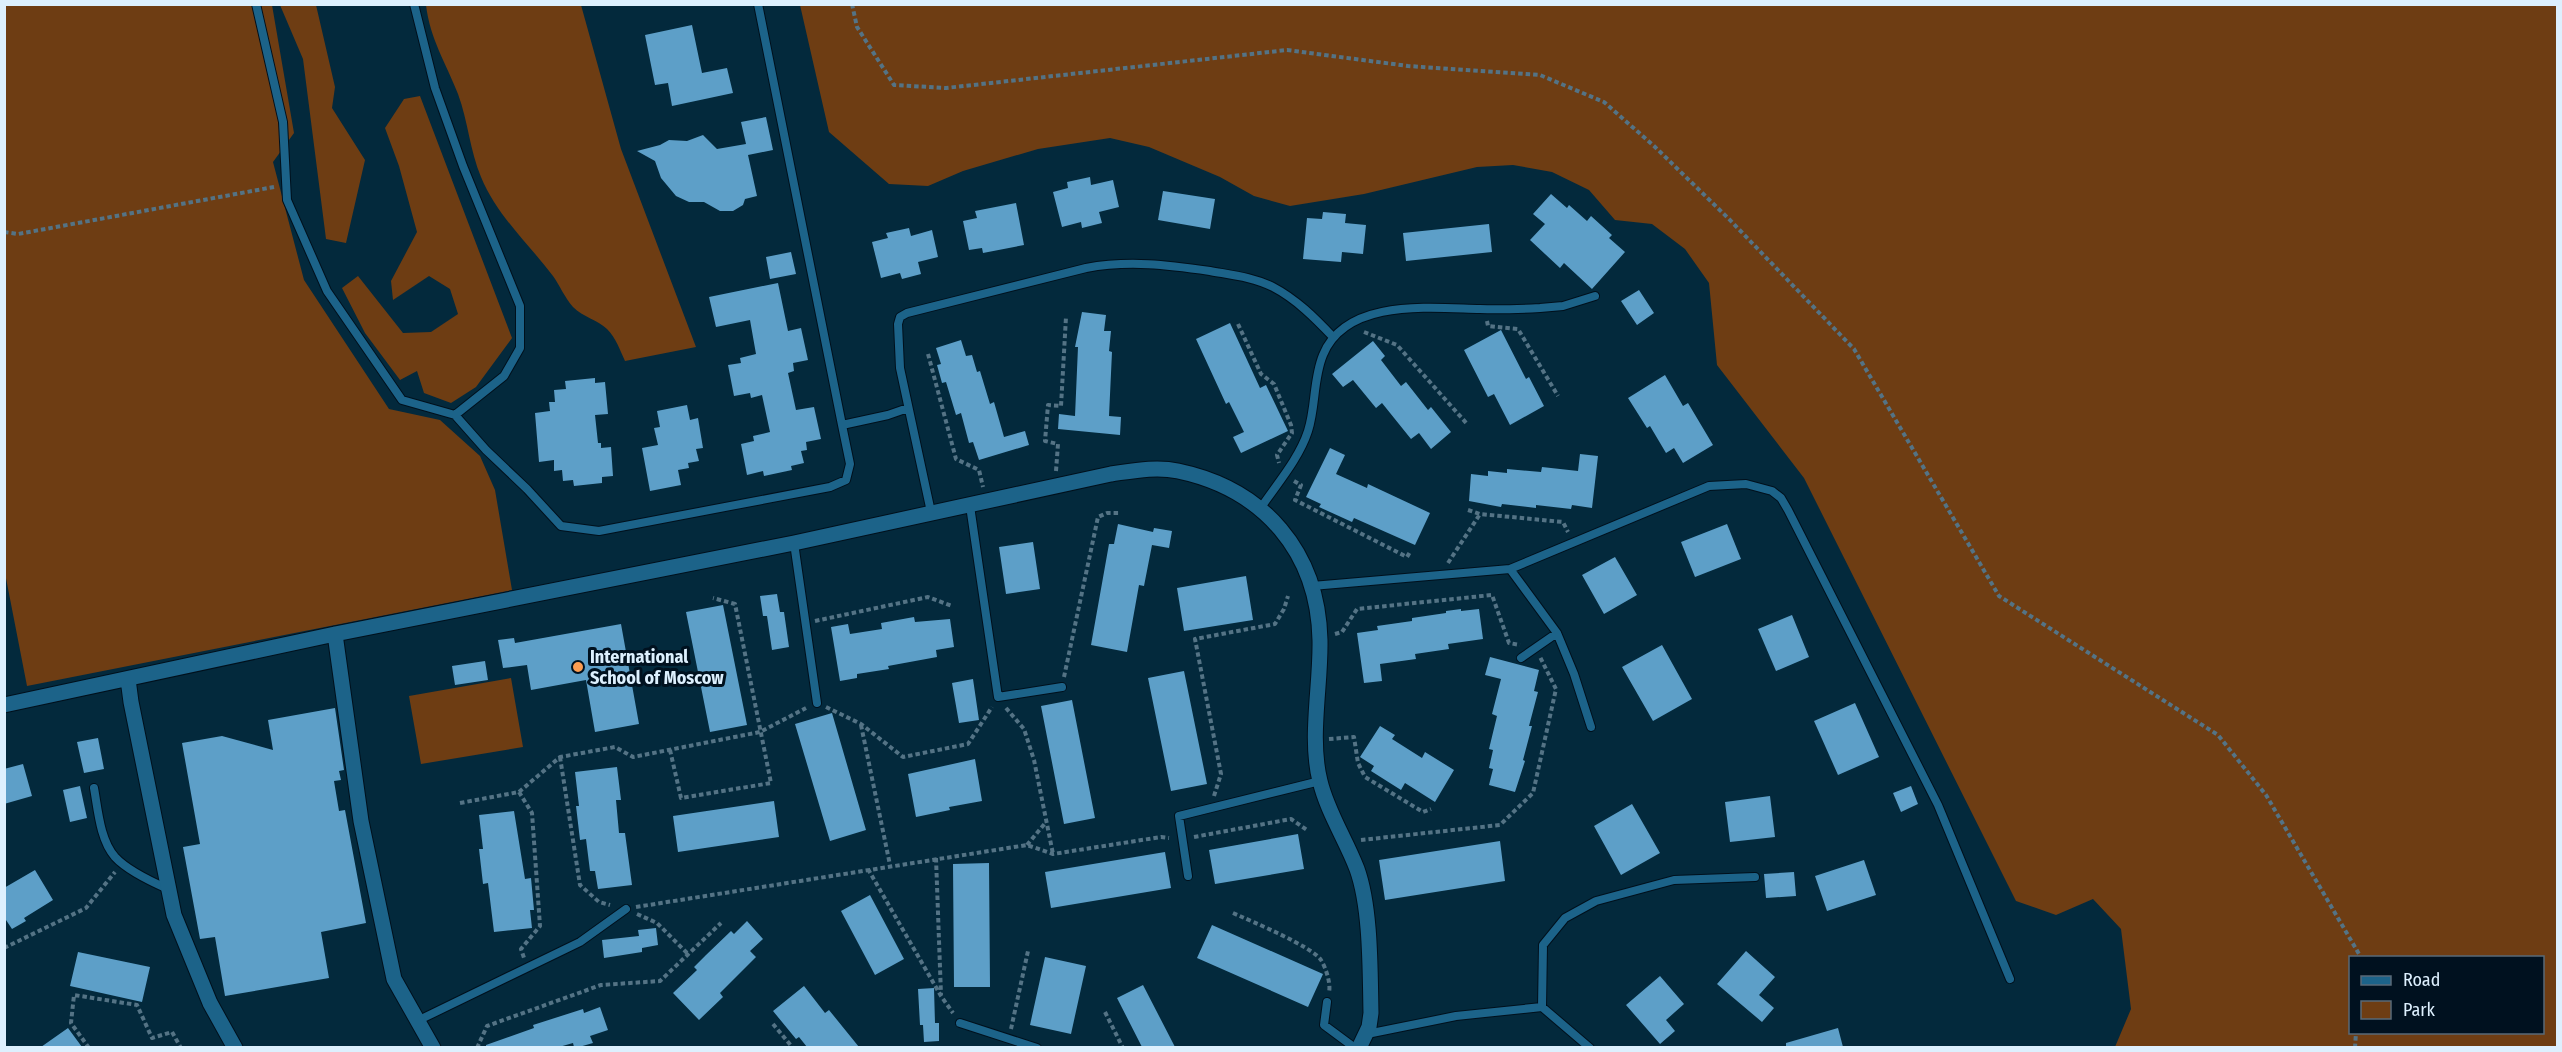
<svg xmlns="http://www.w3.org/2000/svg" width="2562" height="1052" font-family="'Fira Sans Condensed',sans-serif">
<style>
.green{fill:#6e3d13;fill-rule:evenodd}
.building{fill:#5d9fc8}
.lines{fill:none;stroke-linecap:round;stroke-linejoin:round}
.service-casing{stroke:#00101c;stroke-width:10}
.minor-casing{stroke:#00101c;stroke-width:17}
.path{stroke:#547385;stroke-width:4;stroke-dasharray:4.5 3;stroke-linecap:butt}
.service{stroke:#1c6389;stroke-width:8}
.minor{stroke:#1c6389;stroke-width:15}
.poi-dot{fill:#fc9d52;stroke:#00111f;stroke-width:2}
.labels{text-anchor:middle;dominant-baseline:central;stroke-width:6;stroke-linejoin:round;paint-order:stroke}
.poi-label{font-size:18px;font-weight:bold;fill:#ddf0fe;stroke:#00111f;text-anchor:start}
</style>
<rect width="100%" height="100%" fill="#03293c"/>
<path class="green" d="M4 5H272L294 133 273 162 304 280 389 409 440 420 480 456 495 490 512 590 27 686 4 568Z
M280 5H316L335 87 332 108 365 160 346 243 326 239 303 59Z
M426 5H581L621 149 696 347 625 361C620 350 616 338 607 329 598 320 583 317 573 307 565 298 560 286 553 276 529 244 497 216 481 177 470 151 468 121 458 94 446 63 430 39 426 5Z
M800 5H2557V1047H2115L2131 1009 2121 929 2093 899 2056 915 2016 901 1804 478 1717 365 1709 283 1685 249 1652 224 1615 220 1589 190 1552 172 1513 165 1477 167 1364 194 1290 206 1254 196 1220 177 1149 147 1110 138 1038 149 963 171 928 186 889 184 829 132ZM2350 958H2542V1032H2350Z
M420 96 512 338 476 387 451 403 424 393 417 371 400 380 365 333 342 288 358 276 403 333 431 332 458 314 450 289 429 276 393 300 391 281 417 232 399 166 385 128 404 99Z
M511 678 523 747 421 764 409 696Z"/>
<path class="building" d="M692 25 702 73 727 68 733 93 672 106 668 83 655 85 645 35Z
M766 117 773 150 748 155 757 196 745 199 743 205 733 211H720L704 202H689L676 196 661 178 655 161 637 151 660 145 669 140 687 141 703 135 717 149 746 144 741 122Z
M1090 177 1091 185 1113 180 1119 207 1099 212 1102 223 1082 228 1081 222 1062 227 1053 192 1068 188 1067 182Z
M1163 191 1215 199 1210 229 1158 220Z
M1551 194 1567 208 1569 205 1587 221 1591 216 1612 235 1609 238 1625 252 1592 289 1564 263 1560 268 1530 240 1545 224 1533 214Z
M1016 203 1024 245 983 253 982 248 969 250 963 221 977 218 975 211Z
M1323 212 1346 214 1345 223 1366 225 1363 254 1342 252 1341 262 1303 259 1307 218 1322 219Z
M1489 224 1492 252 1406 261 1403 233Z
M909 228 911 236 932 230 938 257 918 262 921 274 902 279 900 273 881 278 872 242 888 238 886 233Z
M791 252 796 274 770 279 766 257Z
M778 283 788 331 801 328 808 360 793 363 794 371 788 373 796 410 814 407 821 439 806 442 807 450 801 451 804 463 791 466 792 470 764 476 763 471 747 475 741 444 754 441 753 436 770 432 762 395 751 398 750 393 734 396 728 365 741 363 740 358 756 354 750 320 716 327 709 297Z
M1639 290 1654 313 1637 325 1621 301Z
M1082 312 1106 315 1104 331H1111L1109 351 1112 352 1109 416 1121 417 1120 435 1058 429 1059 414 1075 416 1078 347H1075Z
M1230 323 1260 388 1266 385 1288 431 1241 453 1233 437 1244 432 1229 402 1226 404 1196 339Z
M1501 330 1526 379 1529 377 1544 406 1510 425 1494 394 1488 397 1464 350Z
M961 340 966 356 972 355 977 372 980 371 990 404 994 402 1004 437 1025 431 1029 445 979 460 973 442 969 443 961 413 956 415 946 382 942 383 937 365 941 364 936 348Z
M1373 341 1385 356 1381 360 1401 386 1406 382 1428 410 1431 407 1451 432 1431 449 1419 433 1411 439 1382 403 1376 408 1353 380 1343 387 1332 374Z
M1665 375 1683 406 1688 403 1713 445 1683 463 1674 448 1666 453 1650 426 1647 428 1628 398Z
M595 378V383L605 382 608 414 595 415 598 443H601V448L611 447 613 476 602 477V483L574 486 573 480 563 481 562 470 554 471V460L539 462 535 413 550 411 549 402H555L554 390 566 389 565 381Z
M687 405 690 420 698 418 703 448 696 449 699 461 688 463 689 468 678 470 681 485 650 491 642 448 658 445 654 428 660 427 657 411Z
M1330 448 1345 455 1336 474 1367 488 1368 484 1430 513 1415 545 1354 518 1352 522 1319 507 1321 504 1306 497Z
M1580 454 1598 456 1592 508 1572 505 1571 509 1536 505V508L1502 504 1501 507 1469 501 1471 474 1488 476V471L1507 473V469L1541 472 1542 467 1578 471Z
M1118 524 1153 532 1154 528 1172 531 1169 548 1152 545 1144 586 1139 585 1127 652 1091 645 1109 544H1114Z
M1727 524 1741 559 1695 577 1681 542Z
M1033 542 1040 589 1006 594 999 547Z
M1615 557 1637 595 1604 614 1582 575Z
M1246 576 1253 620 1184 631 1177 588Z
M777 594 780 612H784L789 647 772 650 767 616H763L760 596Z
M723 605 747 725 710 732 686 612Z
M1461 609V611L1479 609 1483 639 1448 644 1449 649 1415 654 1416 659 1380 664 1382 681 1364 683 1357 633 1378 630 1377 626 1412 621V618L1446 613V611Z
M1792 615 1809 657 1776 671 1758 629Z
M914 617 915 622 950 619 954 647 936 650 937 657 888 666 889 669 857 674V678L840 681 831 627 848 624 850 634 882 629 881 623Z
M621 624 639 724 595 732 586 680 531 690 527 665 503 668 498 640 514 638 515 643Z
M1662 645 1692 699 1653 721 1622 667Z
M1490 657 1539 670 1534 691 1538 692 1529 726H1532L1523 760 1525 761 1515 792 1489 785 1493 769 1489 768 1493 750 1489 749 1497 716 1492 714 1501 679 1485 675Z
M485 661 488 680 455 685 452 666Z
M1184 671 1207 784 1171 791 1148 678Z
M973 679 979 720 959 723 952 683Z
M1072 700 1095 818 1064 824 1041 706Z
M1855 703 1879 757 1838 775 1814 721Z
M335 708 344 770 339 771 341 780 334 781 339 811 345 810 366 923 321 932 329 978 225 996 215 937 200 939 183 847 200 844 182 743 222 736 273 750 268 720Z
M832 713 866 830 830 841 795 724Z
M1380 726 1395 735 1392 739 1422 758 1425 752 1454 770 1435 802 1405 783 1401 790 1371 771 1374 766 1360 757Z
M98 738 104 769 84 773 77 742Z
M975 759 982 801 949 807 950 810 916 817 908 774Z
M23 764 32 796 4 804V769Z
M617 767 621 800H616L619 833H625L632 885 598 889 595 871H590L586 839 580 840 576 806H579L575 772Z
M80 786 87 818 70 822 63 790Z
M1911 786 1918 804 1901 812 1893 793Z
M1770 796 1775 837 1730 842 1725 802Z
M774 801 779 837 678 852 673 816Z
M1632 804 1660 853 1621 875 1594 826Z
M514 811 525 879 531 878 534 910H530L532 928 494 932 488 883 483 884 479 849H483L479 815Z
M1298 834 1304 869 1215 884 1209 850Z
M1500 841 1505 881 1385 900 1379 860Z
M1165 852 1171 888 1051 908 1045 872Z
M1864 860 1876 895 1827 911 1815 876Z
M989 863 990 987H954L953 864Z
M35 870 53 900 24 918 26 921 12 929 4 917V888Z
M1794 872 1796 896 1766 898 1764 874Z
M870 895 904 959 875 975 841 911Z
M747 921 763 939 750 951 756 957 720 993 723 997 699 1020 673 993 697 970 694 967 706 955 731 931 734 934Z
M1212 925 1323 974 1308 1007 1197 958Z
M656 928 658 945 642 948V952L604 958 602 940 639 936 638 930Z
M1746 951 1775 977 1759 995 1774 1008 1762 1022 1717 984Z
M78 952 150 967 142 1002 70 986Z
M1045 957 1086 966 1071 1034 1030 1025Z
M1660 976 1684 1004 1666 1020 1675 1031 1660 1044 1626 1005Z
M1143 985 1175 1047H1142L1117 998Z
M804 986 825 1013 829 1010 859 1047H807L799 1037 796 1039 773 1011Z
M934 988 935 1023H939V1041L924 1042 923 1025H920L918 989Z
M600 1007 608 1030 590 1036 593 1043 579 1047H574L573 1043 559 1047H486V1045L534 1028 533 1025 583 1009 584 1013Z
M68 1028 82 1047H41Z
M1838 1028 1843 1047H1786V1043Z"/>
<g class="lines">
<defs>
<path id="service" d="M256 4 283 122 287 200 327 291 402 400 455 415 486 450 527 489 561 526 599 531 830 487 846 480 850 464 842 425
M414 4 435 88 463 166 520 306V348L504 376 455 415
M758 4 842 425 888 415 908 408
M970 506 998 697 1062 687
M1260 509C1276 485 1299 459 1308 431 1316 406 1313 379 1323 355 1346 298 1431 308 1480 309 1500 310 1520 309 1540 308L1563 306 1595 296
M931 512 900 368 898 324 900 317 907 313 1086 268C1129 260 1168 265 1210 271 1232 275 1253 277 1273 287 1296 299 1315 318 1333 337
M794 543 817 703
M1510 569 1557 633 1574 674 1591 727
M1312 586 1510 569 1709 486 1746 484 1772 491 1781 498 1788 510 1938 805 2010 979
M1521 658 1557 633
M94 788C98 810 100 840 115 857 127 870 152 882 168 889
M1188 876 1179 816 1320 781
M1327 1002 1324 1025 1355 1048
M1542 1007 1543 945 1565 918 1596 901 1674 880 1755 877
M417 1021 580 942 626 909
M960 1023 1037 1048
M1367 1034 1456 1016 1542 1007 1590 1048"/>
<path id="minor" d="M335 634 361 821 394 979 433 1048
M128 679 131 702 174 915 210 1003 235 1048
M4 705 335 634 794 543 1111 474C1132 471 1156 466 1178 471 1264 489 1318 552 1320 640 1321 685 1309 738 1320 781 1327 811 1346 840 1357 869 1371 908 1370 970 1371 1013L1369 1027 1359 1048"/>
</defs>
<use href="#service" class="service-casing"/>
<use href="#minor" class="minor-casing"/>
<path class="path" d="M852 4 857 27 894 85 946 88 1287 50 1408 66 1540 75 1604 102 1654 146 1728 218 1854 349 1999 596 2218 735 2266 795 2359 954V958
M4 232 18 234 274 187
M1487 321 1488 326 1518 329 1558 396
M1238 324 1261 374 1274 384 1291 425 1292 433 1277 455 1279 463
M1364 332 1397 345 1468 425
M928 354 956 459 979 470 983 487
M1056 471 1058 444 1045 441 1048 405 1061 406 1066 317
M1294 481 1301 485 1295 500 1407 557 1410 552
M1468 510 1480 514 1563 522 1568 532
M1448 563 1480 514
M815 621 928 597 952 606
M1335 634 1342 632 1357 609 1492 595 1509 643 1520 645
M1064 677 1098 517 1107 513H1120
M826 707 861 724 903 757 968 744 992 707
M1006 708 1024 729 1034 760 1053 854
M861 725 890 865
M1329 739 1354 737 1358 763 1365 777 1423 812 1431 809
M4 749H6
M670 750 681 798 771 783 735 604 713 598
M560 757 580 885 599 902 610 905
M519 792 532 813 540 926 521 949 524 958
M1214 796 1221 774 1195 639 1275 624 1284 609 1288 596
M460 803 519 792 560 757 615 747 633 757 760 732 806 708
M1194 837 1291 819 1307 830
M1361 840 1500 825 1533 793 1556 689 1540 657
M1027 845 1046 822
M936 858 941 995
M868 869 941 996 953 1013
M636 907 1027 845 1053 854 1161 837 1169 838
M1233 913C1251 921 1313 947 1321 960 1326 968 1331 984 1329 992
M637 914 657 923 687 953
M4 948 86 908 115 872
M1105 1012 1123 1048
M773 1024 793 1048
M1011 1029 1028 951
M89 1048 71 1023 74 995 137 1005 152 1038 172 1032 181 1048
M477 1048 487 1026 601 985 660 981 721 923
M2355 1048 2356 1032"/>
<use href="#service" class="service"/>
<use href="#minor" class="minor"/>
</g>
<circle class="poi-dot" cx="578" cy="667" r="6"/>
<g class="labels">
<g class="poi-label">
<text x="590" y="657">International<tspan x="590" dy="21">School of Moscow</tspan></text>
</g>
</g>
<rect width="2562" height="1052" fill="none" stroke="#ddf0fe" stroke-width="12"/>
<rect x="2349" y="956" width="195" height="78" fill="#00111f" stroke="#586a78" stroke-width="1.5"/>
<rect x="2361" y="976" width="30" height="9" fill="#1c6389" stroke="#586a78" stroke-width="1.5"/>
<text x="2403" y="986" font-size="18" fill="#ddf0fe">Road</text>
<rect x="2361" y="1001" width="30" height="18" fill="#6e3d13" stroke="#586a78" stroke-width="1.5"/>
<text x="2403" y="1016" font-size="18" fill="#ddf0fe">Park</text>
</svg>
